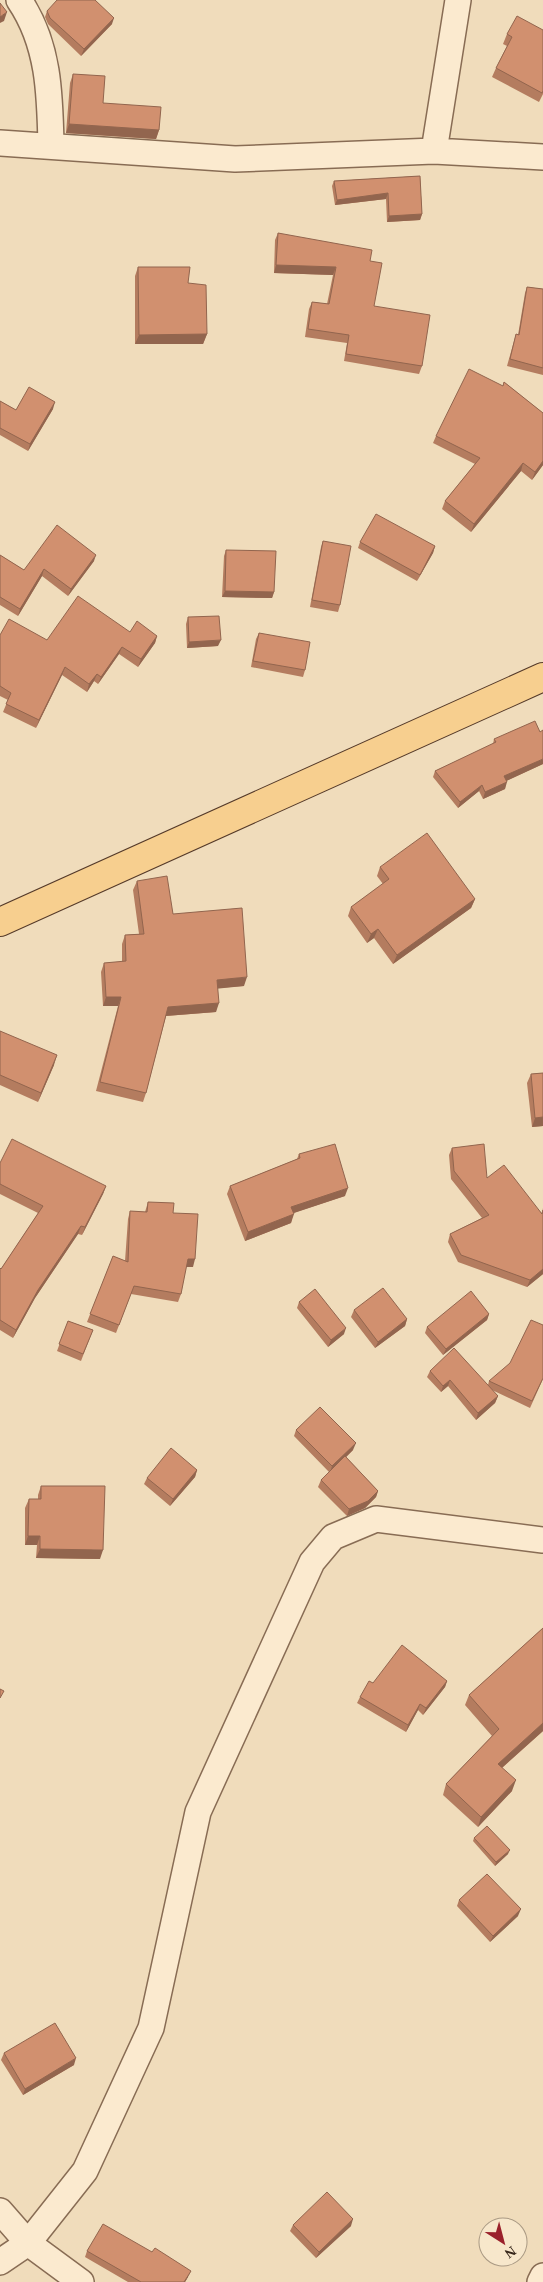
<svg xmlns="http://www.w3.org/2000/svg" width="543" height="2282" font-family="Georgia,serif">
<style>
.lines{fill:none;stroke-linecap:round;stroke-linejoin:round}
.minor-casing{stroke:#886c54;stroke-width:28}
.major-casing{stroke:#553a29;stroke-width:30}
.minor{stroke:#fbeacf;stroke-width:25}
.major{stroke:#f7cf8f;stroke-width:28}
.wall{fill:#b47c5f}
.shaded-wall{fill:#92654e}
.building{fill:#d1906f;stroke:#92654e}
</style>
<rect width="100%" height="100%" fill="#f0dcbb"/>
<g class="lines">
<defs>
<path id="minor" d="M19 0C49 44 50 94 51 146
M0 143 235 159 434 151 543 157
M434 151 458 0
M0 2211 28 2243 81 2282
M0 2262 28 2243 85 2171 151 2028 198 1812 312 1562 333 1537 376 1519 543 1540
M540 2282 543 2276"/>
<path id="major" d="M0 922 543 677"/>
</defs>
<use href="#minor" class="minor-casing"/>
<use href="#major" class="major-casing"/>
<use href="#minor" class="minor"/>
<use href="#major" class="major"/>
</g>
<path class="wall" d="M47 11 112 24 81 56 48 24 45 17Z
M543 30V94L539 102 492 77 496 68 507 46 503 44 507 34Z
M73 74 103 103 159 130 156 139 66 133 70 83Z
M420 176 422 214 420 220 387 222 386 199 335 205 332 186 334 181Z
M278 233 370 261 374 306 422 366 419 374 344 361 347 343 305 337 309 309 312 302 327 304 333 275 274 273 275 240Z
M138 267 188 283 207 334 203 344H135V276Z
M527 287 543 289V375L507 366 514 341 516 334 518 335 525 293Z
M504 382 543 413V465L532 480 521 471 471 532 442 509 445 501 475 464 433 443 436 436 503 386Z
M0 401 16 410 53 409 28 451 0 435Z
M323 541 340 605 338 612 310 607 321 547Z
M360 542 435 546 433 553 417 581 358 548Z
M226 550 274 592 272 598 222 597 224 556Z
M0 555 24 570 94 561 68 596 42 576 18 616 0 605Z
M188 617 218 646 187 648 186 624Z
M130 632 157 636 155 643 138 667 119 654 98 684 94 681 87 692 62 675 36 728 3 712 8 700 0 696V635L47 640Z
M259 633 305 670 303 677 251 667 256 639Z
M494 739 543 764 506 781 505 789 483 799 479 791 458 808 433 777 435 771 493 744Z
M380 867 475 899 471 908 393 964 374 938 367 943 348 916 351 907 383 884 377 876Z
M137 881 173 914 244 986 218 988 216 1012 166 1016 146 1093 143 1102 96 1091 118 1006H103L101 972 104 963 122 962V944L125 935 139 934 133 890Z
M0 1031 54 1065 38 1102 0 1085Z
M543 1073V1126L532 1127 527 1083 531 1074Z
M452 1148 487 1178 542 1213 543 1208V1274L527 1287 458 1262 448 1242 450 1234 482 1218 451 1179 449 1155Z
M299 1154 345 1196 293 1213 291 1223 245 1241 227 1194 230 1186 297 1159Z
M0 1163 106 1186 103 1194 82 1235 78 1234 35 1298 13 1338 0 1330V1268L1 1269 38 1213 0 1194Z
M148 1202 173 1213 193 1267H186L181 1294 178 1302 131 1294 116 1333 87 1322 113 1256 125 1261 128 1219 130 1211 145 1212Z
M299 1302 344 1334 328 1347 297 1308Z
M354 1310 407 1319 405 1326 375 1348 351 1317Z
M489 1314 487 1320 443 1355 425 1333 427 1327Z
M68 1321 93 1330 81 1361 57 1351Z
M430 1371 488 1385 489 1381 543 1379 530 1408 492 1390 498 1396 495 1403 476 1420 448 1386 441 1392 427 1377Z
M296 1430 353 1450 346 1457 378 1491 376 1497 365 1508 347 1516 318 1487 321 1480 329 1472 294 1436Z
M197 1470 195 1477 170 1506 144 1484 147 1478Z
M41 1486 100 1559 36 1558 37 1545H25V1508L29 1499H38V1495Z
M543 1628V1731L502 1768 512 1791 478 1827 443 1795 446 1784 492 1736 465 1705 469 1695Z
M447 1681 445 1687 423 1715 418 1710 406 1732 357 1703 360 1697 373 1683Z
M474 1838 508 1854 495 1866 473 1841Z
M459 1900 518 1916 490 1942 457 1906Z
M4 2053 74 2065 23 2095 1 2060Z
M293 2225 351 2226 316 2258 290 2231Z
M87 2251 188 2277 185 2282H128L85 2257Z"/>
<path class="shaded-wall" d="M7 12 4 21 0 23V17Z
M114 18 112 24 81 56 84 49Z
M69 124 159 130 156 139 66 133Z
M388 193 386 199 335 205 337 200Z
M422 214 420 220 387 222 389 216Z
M276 265 336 267 333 275 274 273Z
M207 334 203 344H135L139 335Z
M55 402 53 409 28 451 30 444Z
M543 461V465L532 480 535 472Z
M523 463 521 471 471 532 474 524Z
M435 546 433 553 417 581 420 575Z
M96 555 94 561 68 596 71 589Z
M44 569 42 576 18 616 20 609Z
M225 591 274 592 272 598 222 597Z
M157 636 155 643 138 667 141 659Z
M221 640 218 646 187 648 189 642Z
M122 647 119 654 98 684 101 677Z
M65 667 62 675 36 728 39 720Z
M97 674 94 681 87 692 89 684Z
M543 759V764L502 783 504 776Z
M507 782 505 789 483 799 485 792Z
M482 785 479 791 458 808 460 802Z
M475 899 471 908 393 964 397 955Z
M378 929 374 938 367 943 371 934Z
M247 977 244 986 214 989 217 980Z
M106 997H121L118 1006H103Z
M219 1003 216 1012 165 1016 168 1007Z
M57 1055 54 1065 38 1102 41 1093Z
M543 1117V1126L532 1127 535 1118Z
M106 1186 103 1194 82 1235 85 1227Z
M348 1188 345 1196 288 1215 291 1207Z
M294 1214 291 1223 245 1241 248 1232Z
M81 1226 78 1234 35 1298 13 1338 16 1330 38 1290Z
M188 1259H195L193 1267H185Z
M543 1269V1274L527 1287 530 1280Z
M489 1314 487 1320 443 1355 446 1349Z
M407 1319 405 1326 375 1348 378 1342Z
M346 1328 344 1334 328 1347 331 1340Z
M450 1380 448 1386 441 1392 443 1386Z
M498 1396 495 1403 476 1420 478 1413Z
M356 1443 353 1450 330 1473 332 1466Z
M197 1470 195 1477 170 1506 173 1499Z
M378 1491 376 1497 365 1508 347 1516 349 1509Z
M28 1536H40L37 1545H25Z
M40 1549 103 1550 100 1559 36 1558Z
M447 1681 445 1687 423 1715 426 1708Z
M420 1704 418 1710 406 1732 408 1725Z
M543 1723V1731L495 1774 498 1764Z
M516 1780 512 1791 478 1827 481 1817Z
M510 1850 508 1854 495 1866 496 1862Z
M521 1909 518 1916 490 1942 493 1936Z
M76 2058 74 2065 23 2095 25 2089Z
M353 2219 351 2226 316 2258 319 2252Z
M191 2271 188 2277 185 2282H184Z"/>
<path class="building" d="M57 0H95L114 18 84 49 50 18 47 11Z
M0 3 7 12 0 17Z
M517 16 543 30V91L542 93 496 68 512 37 507 34Z
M73 74 105 76 103 103 161 107 159 130 69 124Z
M420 176 422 214 389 216 388 193 337 200 334 181Z
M278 233 372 250 370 261 382 263 374 306 430 315 422 366 346 354 349 335 308 329 312 302 329 304 336 267 276 265Z
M138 267H190L188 283 206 285 207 334 139 335Z
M527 287 543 289V368L510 359 516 334 519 335Z
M469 369 503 386 504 382 543 413V461L535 472 523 463 474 524 445 501 480 458 436 436Z
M29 387 55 402 30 444 0 428V401L16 410Z
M376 514 435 546 420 575 360 542Z
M57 525 96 555 71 589 44 569 20 609 0 597V555L24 570Z
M323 541 351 546 340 605 312 600Z
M226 550 276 551 274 592 225 591Z
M78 596 130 632 137 621 157 636 141 659 122 647 101 677 97 674 89 684 65 667 39 720 6 704 11 693 0 686V635L9 619 47 640Z
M219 616 221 640 189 642 188 617Z
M259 633 310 642 305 670 253 661Z
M535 721 540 732 543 730V759L504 776 507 782 485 792 482 785 460 802 435 771 496 742 494 739Z
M427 833 475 899 397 955 378 929 371 934 351 907 389 879 380 867Z
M167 876 173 914 242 908 247 977 217 980 219 1003 168 1007 146 1093 100 1082 121 997H106L104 963 126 961 125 935 144 934 137 881Z
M0 1031 57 1055 41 1093 0 1075Z
M543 1073V1117L535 1118 531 1074Z
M12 1139 106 1186 85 1227 81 1226 38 1290 16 1330 0 1320V1268L1 1269 43 1206 0 1184V1163Z
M335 1144 348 1188 291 1207 294 1214 248 1232 230 1186 300 1158 299 1154Z
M484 1144 487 1178 504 1165 542 1214 543 1210V1269L530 1280 461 1255 450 1234 489 1215 454 1171 452 1148Z
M148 1202 174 1203 173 1213 198 1214 195 1259H188L181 1294 134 1286 119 1325 90 1314 113 1256 128 1262 130 1211 147 1212Z
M383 1288 407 1319 378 1342 354 1310Z
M315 1289 346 1328 331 1340 299 1302Z
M471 1291 489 1314 446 1349 427 1327Z
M531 1320 543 1325V1378L532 1401 489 1381 510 1363Z
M68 1321 93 1330 83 1354 59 1344Z
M454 1348 498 1396 478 1413 450 1380 443 1386 430 1371Z
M320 1407 356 1443 332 1466 296 1430Z
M171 1448 197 1470 173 1499 147 1478Z
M345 1456 378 1491 368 1501 349 1509 321 1480Z
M41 1486H105L103 1550 40 1549V1536H28L29 1499H41Z
M543 1628V1723L498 1764 516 1780 481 1817 446 1784 499 1729 469 1695Z
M402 1645 447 1681 426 1708 420 1704 408 1725 360 1697 369 1681 373 1683Z
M0 1689 4 1691 0 1698Z
M487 1826 510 1850 496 1862 474 1838Z
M487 1874 521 1909 493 1936 459 1900Z
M55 2023 76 2058 25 2089 4 2053Z
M327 2192 353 2219 319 2252 293 2225Z
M103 2224 152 2252 155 2248 191 2271 184 2282H141L87 2251Z"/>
<g transform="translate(503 2242) rotate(144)"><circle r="24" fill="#f7e7cb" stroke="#aa9a84"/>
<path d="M0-4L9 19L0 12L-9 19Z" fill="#9a212b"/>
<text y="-8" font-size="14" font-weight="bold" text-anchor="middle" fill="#36261a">N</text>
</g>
</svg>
